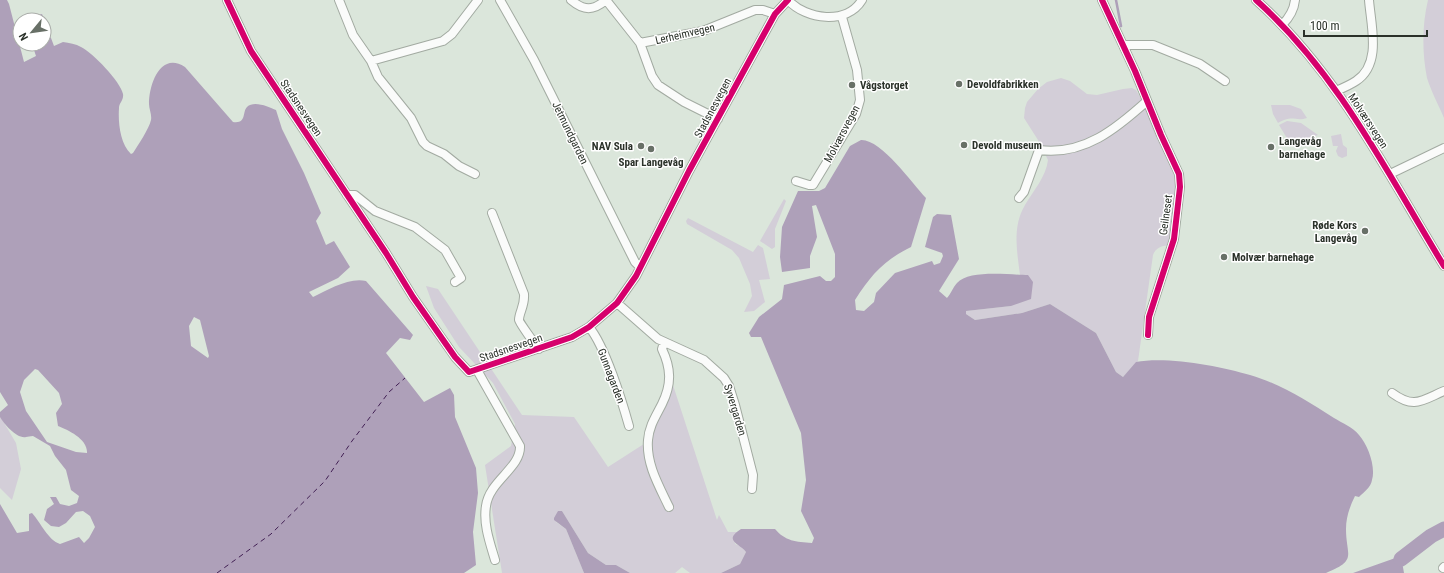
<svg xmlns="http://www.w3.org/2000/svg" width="1444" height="573" font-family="'Roboto Condensed',sans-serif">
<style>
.green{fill:#d3ced8}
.water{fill:#aea0b9;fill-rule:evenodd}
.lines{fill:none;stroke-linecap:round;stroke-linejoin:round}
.stream{stroke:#aea0b9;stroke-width:2.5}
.river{stroke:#aea0b9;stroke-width:15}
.ferry{stroke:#411f53;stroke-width:1;stroke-dasharray:5 4;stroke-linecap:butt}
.minor-casing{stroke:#a2aaa1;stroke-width:10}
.minor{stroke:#fafbfa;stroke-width:8}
.cycleway-casing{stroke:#fff;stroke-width:8}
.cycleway{stroke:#d6006c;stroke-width:6}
.poi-dot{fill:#687067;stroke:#fff;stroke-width:1.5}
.labels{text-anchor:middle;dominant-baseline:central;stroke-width:3;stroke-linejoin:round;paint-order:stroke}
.street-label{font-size:11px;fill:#2a3129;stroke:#fff}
.poi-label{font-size:11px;font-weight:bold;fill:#2a3129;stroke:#fff;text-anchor:start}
</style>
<rect width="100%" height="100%" fill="#dbe6db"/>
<path class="green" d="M1428 0H1444V118C1439 106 1431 91 1427 78 1422 53 1422 25 1428 0Z
M1061 78 1070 81 1087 94 1097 95 1123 89 1132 88 1136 90 1146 107 1178 173 1177 247C1167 244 1157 245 1153 255L1138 361 1123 377 1116 372 1096 333 1050 304 1022 313 975 320 966 314V311L1011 306 1028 275H1020C1017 251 1012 227 1025 205 1033 191 1046 177 1048 160L1038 140 1024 118 1025 108 1027 102 1038 89 1047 82Z
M1271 105H1290L1301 109 1307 118C1295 122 1293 114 1278 123L1273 114Z
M1287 121 1301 123 1318 135 1291 145 1279 125Z
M1341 134 1343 145 1347 148V156L1342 158 1338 156 1336 151 1338 146H1333L1331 136Z
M784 199 786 201 775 229V247L772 249 760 241Z
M688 218 753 252 758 245 763 248 770 279 759 280 765 302 754 311 744 312 752 296 750 284 739 258 732 250 687 224 686 221Z
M426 286 438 289 522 415 574 417 608 467 647 442 671 379 717 520 719 515 728 532H737L734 536 735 544 743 547 746 552 740 564 721 573H690L682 567 675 573H630L616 565H606L588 553 562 511H558L556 522 566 529 584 573H502L485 465 511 446 515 424 493 383 459 347 434 308Z
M0 416 16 443 21 469 12 500 0 488Z"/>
<path class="water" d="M0 0H7L9 4 24 62 36 56 32 44H44V20H26L25 18 42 14 54 46 63 42C69 43 76 44 81 47 92 52 121 82 123 94 124 100 119 103 119 108 118 122 120 144 131 154L133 153C138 145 149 129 151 120 152 115 149 109 149 104 149 85 160 51 185 67L233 122C247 124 242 112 247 107 254 100 269 107 276 110L282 129 304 173 321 213 316 221 326 245 334 241 350 267 338 278 309 292 313 297C328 290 349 277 366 281L413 335 410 340 400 338 386 353 424 402 450 388 454 395 455 417 476 468 478 493 473 532 476 565 464 573H0V504L17 533 29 531V514L32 513C41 523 48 540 60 544L79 537 84 543 89 538 95 527 90 516 83 511 76 512 66 523 59 527 51 526 44 520 47 509 54 504 50 497H56L60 504 69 506 77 503 79 496 71 490 66 470 55 456 50 446 33 436C30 436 28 437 26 437 17 439 4 424 0 417V412L8 405 0 392ZM194 317 200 320 209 356 208 358 191 346 189 326ZM35 369 38 370 59 393 62 404 56 413 58 426C68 430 88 439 87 453L76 452 47 442 26 411 20 392 24 380Z
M861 140C881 139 912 183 926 198L911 247C884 260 871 275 855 300L856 310 864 311 874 302 876 293 895 273 932 261 934 265 940 263 943 256 942 253 925 247 933 217 937 214 951 215 959 259 939 291 947 298C951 294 953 287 957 283 969 269 1011 275 1028 275L1033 282 1031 299 1011 306 966 311V314L975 320 1022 313 1050 304 1096 333 1116 372 1123 377 1136 362C1166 356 1220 366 1250 375 1281 384 1307 401 1334 418 1342 423 1353 427 1359 435 1368 445 1376 467 1372 480 1371 487 1364 492 1359 497L1355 496C1350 506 1346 517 1346 529 1346 556 1358 560 1326 573H721L740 564 746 552C741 544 722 541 741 529H775C785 541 796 542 812 543L814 538 801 511 806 480 801 433 761 337H751L749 333 759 317 782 299 784 285 820 276 826 281H831L835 277V254L816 205 812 206 817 237 810 256V268L782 272 780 257 782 227 798 191H819L825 188 850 146Z
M558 511H562L588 553 606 565H616L630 573H584L566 529 554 520V518Z
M1401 556 1404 573H1353Z"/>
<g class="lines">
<path class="stream" d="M1116 0 1121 26"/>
<path class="river" d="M1401 559 1431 536 1444 529"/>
<path class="ferry" d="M217 573 271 534 325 481 352 441 389 392 405 378"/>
<defs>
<path id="minor" d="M227 0 251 51 386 253 413 297 455 357 469 372 572 337 589 327 617 303 636 276 689 171 775 14 788 0
M339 0 353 35 371 61 378 77 411 118 423 142 427 146 444 154 459 166 475 174
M500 0 534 60 635 262 640 267
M571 0C584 11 593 11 606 0
M606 0 640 43 652 76 658 85 684 102 718 119
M788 0C806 20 847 25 862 0
M1102 0 1135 71 1161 135 1179 174 1180 187 1174 239 1149 317 1148 335
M1256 0C1339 74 1387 173 1444 266
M1282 25C1289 18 1294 10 1295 0
M640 43 703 31 755 10H763L775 14
M1123 45H1153L1200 64 1225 81
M371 61 443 41 452 34 478 0
M1336 91C1343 88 1350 85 1356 81 1382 64 1371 26 1369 0
M1390 174 1444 148
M796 181 809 185H813L856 114 860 100 857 70 842 17
M347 195H355L375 211 415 227 445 250 461 278 455 282
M1019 198 1024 192 1039 150C1084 156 1117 128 1147 101
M492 213 524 294C525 306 519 312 519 320 519 322 536 346 539 349
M617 303 658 339 704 360 724 378 729 386 735 405 753 475 752 489
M589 327C605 346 622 401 629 426
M664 342 662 349C671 368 672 384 662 404 656 416 649 426 648 440 646 464 659 486 669 507
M477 370 520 446C521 468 489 481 486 506 483 524 490 543 495 560
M1392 393C1414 409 1421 401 1444 391
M1443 568 1444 567"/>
</defs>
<use href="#minor" class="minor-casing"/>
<use href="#minor" class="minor"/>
<defs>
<path id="cycleway" d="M227 0 251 51 386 253 413 297 455 357 469 372 572 337 589 327 617 303 636 276 689 171 775 14 788 0
M1102 0 1135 71 1161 135 1179 174 1180 187 1174 239 1149 317 1148 335
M1256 0C1339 74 1387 173 1444 266"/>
</defs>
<use href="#cycleway" class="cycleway-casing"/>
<use href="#cycleway" class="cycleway"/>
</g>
<g class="poi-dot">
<circle cx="959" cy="84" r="4"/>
<circle cx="852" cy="85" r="4"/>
<circle cx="964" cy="145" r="4"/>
<circle cx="641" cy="146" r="4"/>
<circle cx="1271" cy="147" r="4"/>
<circle cx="651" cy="149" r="4"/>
<circle cx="1365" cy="231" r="4"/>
<circle cx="1224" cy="257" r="4"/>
</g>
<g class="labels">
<g class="street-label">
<text transform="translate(685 34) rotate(-13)">Lerheimvegen</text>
<text transform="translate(301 108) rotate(56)">Stadsnesvegen</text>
<text transform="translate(713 108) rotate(-62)">Stadsnesvegen</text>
<text transform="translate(1368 121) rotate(57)">Molværsvegen</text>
<text transform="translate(570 133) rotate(64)">Jetmundgarden</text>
<text transform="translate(842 134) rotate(-62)">Molværsvegen</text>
<text transform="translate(1166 215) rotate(-82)">Geilneset</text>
<text transform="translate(511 348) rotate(-19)">Stadsnesvegen</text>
<text transform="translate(611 376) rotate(69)">Gunnagarden</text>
<text transform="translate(735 410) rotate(73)">Syvergarden</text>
</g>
<g class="poi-label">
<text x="967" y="84">Devoldfabrikken</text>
<text x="860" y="85">Vågstorget</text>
<text x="1279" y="141">Langevåg<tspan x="1279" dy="13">barnehage</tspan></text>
<text x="972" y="145">Devold museum</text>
<text x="633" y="146" text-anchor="end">NAV Sula</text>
<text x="651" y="162" text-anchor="middle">Spar Langevåg</text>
<text x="1357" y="225" text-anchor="end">Røde Kors<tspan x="1357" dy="13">Langevåg</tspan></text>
<text x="1232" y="257">Molvær barnehage</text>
</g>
</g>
<g transform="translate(32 32) rotate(241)"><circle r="19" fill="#ffffff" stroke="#aaada9"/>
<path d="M0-3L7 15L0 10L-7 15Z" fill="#687067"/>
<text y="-6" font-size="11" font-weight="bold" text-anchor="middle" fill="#2a3129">N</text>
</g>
<path d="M1304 30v6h123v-6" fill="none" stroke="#2a3129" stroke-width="2"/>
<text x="1310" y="30" font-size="12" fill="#2a3129" stroke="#ffffff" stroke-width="3" paint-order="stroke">100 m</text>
</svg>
